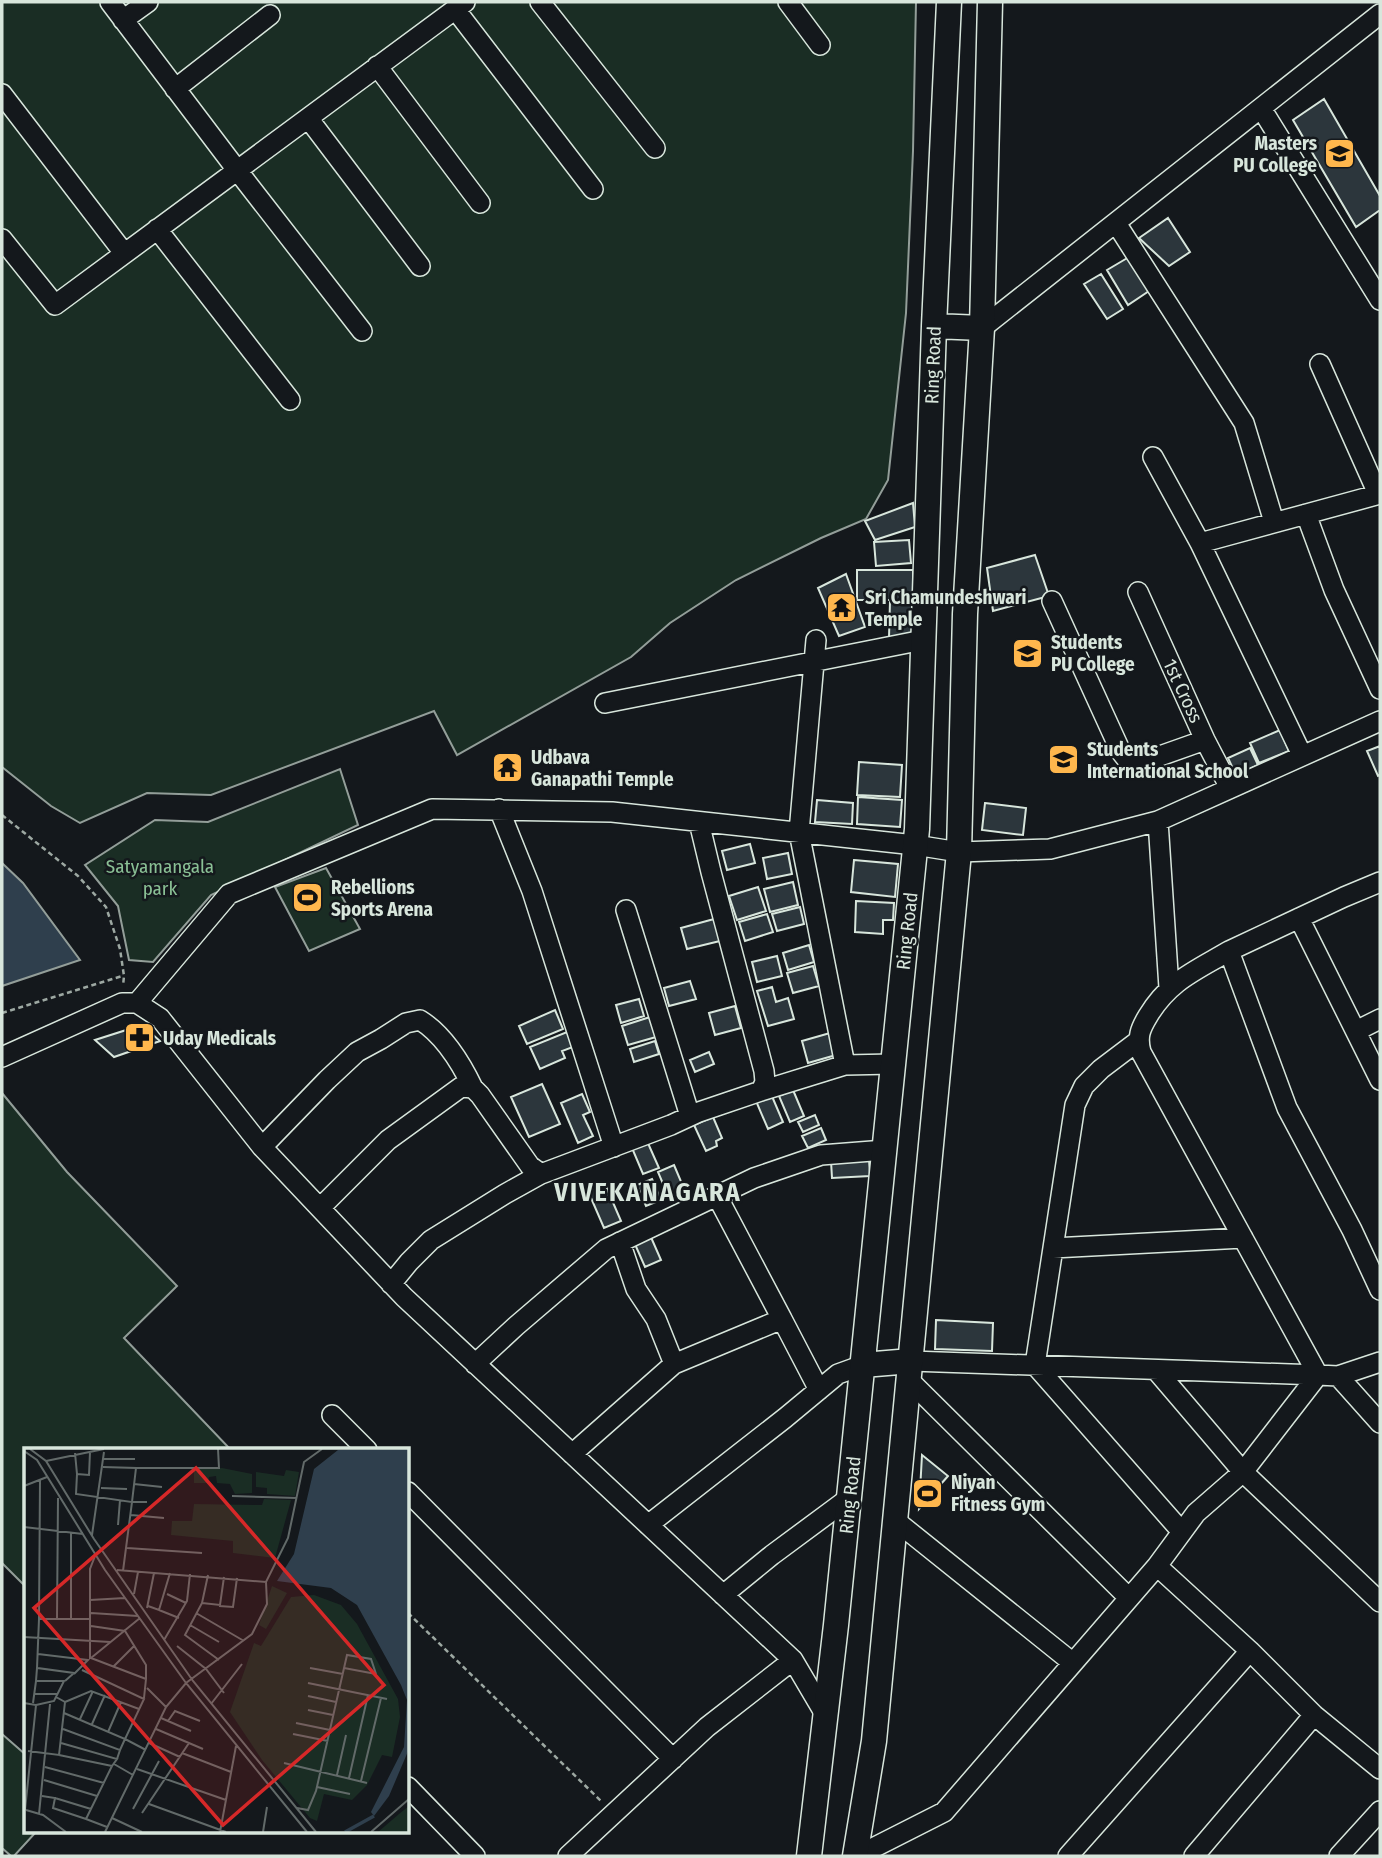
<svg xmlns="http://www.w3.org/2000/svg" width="1382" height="1858" font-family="'Fira Sans Condensed',sans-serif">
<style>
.green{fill:#1a2d24;stroke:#939e99;stroke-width:2}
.water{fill:#2f3f4d;stroke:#939e99;stroke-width:2}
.building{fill:#2c363c;stroke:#d8e6dc;stroke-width:2}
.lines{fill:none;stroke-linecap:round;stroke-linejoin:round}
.minor-casing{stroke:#d8e6dc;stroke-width:22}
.major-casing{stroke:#d8e6dc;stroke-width:27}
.path{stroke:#9da8a2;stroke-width:2.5;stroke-dasharray:5 3.5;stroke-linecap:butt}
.minor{stroke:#14181c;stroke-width:19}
.major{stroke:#14181c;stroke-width:24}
.labels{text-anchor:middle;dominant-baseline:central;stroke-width:5;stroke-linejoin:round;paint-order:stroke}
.poi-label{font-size:19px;font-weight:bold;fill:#d8e6dc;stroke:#14181c;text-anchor:start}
.street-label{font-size:19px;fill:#d8e6dc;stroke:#14181c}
.park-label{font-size:19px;fill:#8ac095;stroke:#14181c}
.district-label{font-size:26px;font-weight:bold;letter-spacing:2px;fill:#d8e6dc;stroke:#14181c}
.inset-river{fill:none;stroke:#2f3f4d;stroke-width:3.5}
.inset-road{fill:none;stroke:#626a69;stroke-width:2}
.view{fill:#d62828;fill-opacity:0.15;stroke:#d62828;stroke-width:3.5}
.inset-edge{fill:none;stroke:#d8e6dc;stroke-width:3.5}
</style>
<rect width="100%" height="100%" fill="#14181c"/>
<path class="green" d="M2 2H916L913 151 906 313 888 480 866 519 821 538 736 580 670 623 631 657 457 755 434 711 211 795 147 793 80 823 51 806 2 767Z
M340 769 358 825 211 895 153 962 129 960 118 906 85 865 155 820 208 822Z
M326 868 360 929 309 951 275 887Z
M2 1093 67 1172 177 1286 124 1338 231 1450H26V1587L2 1563Z
M2 1734 26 1755V1832H36L14 1856H11L2 1848Z"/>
<path class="water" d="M2 863 23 883 80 960 2 986Z"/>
<path class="building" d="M1324 99 1380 196V210L1356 227 1293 120Z
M1168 218 1190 252 1169 266 1139 238Z
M1129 257 1149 291 1128 305 1107 270Z
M1101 274 1123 309 1107 319 1084 284Z
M913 503 915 527 875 540 865 521Z
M909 540 911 563 876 566 874 542Z
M1035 555 1049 596 993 611 987 568Z
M857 570H913V600H857Z
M846 574 865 627 839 636 818 588Z
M890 601 913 602 912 639 889 638Z
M1280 730 1289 751 1259 763 1250 743Z
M1380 746V775L1378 776 1367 751Z
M1250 748 1258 765 1236 775 1228 758Z
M513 758 519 772 503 777 497 764Z
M859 762 902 765 900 797 857 795Z
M858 797 902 800 900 827 857 824Z
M817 800 853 803 852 824 815 822Z
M985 803 1026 808 1023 835 982 830Z
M750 844 755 863 727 870 722 851Z
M788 853 792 874 767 879 763 858Z
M854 860 898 864 895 897 851 892Z
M793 882 798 905 770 912 764 889Z
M758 887 766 911 737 920 729 896Z
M856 901 894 903 893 920H883V934L855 932Z
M800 907 804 924 777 931 772 914Z
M767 914 773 932 745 941 739 922Z
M714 919 720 941 687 949 681 928Z
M809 945 814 962 788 970 783 953Z
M777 956 782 976 757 982 752 962Z
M813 966 819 986 793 993 787 973Z
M690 981 696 999 669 1006 664 988Z
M772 987 776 1002 788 998 794 1019 768 1026 757 991Z
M639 999 644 1016 621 1023 616 1005Z
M735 1006 741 1028 715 1035 709 1013Z
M555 1010 563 1029 527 1044 519 1026Z
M650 1017 656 1037 628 1045 622 1026Z
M142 1025 160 1041 114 1057 95 1040Z
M567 1032 573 1047 562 1051 565 1058 540 1069 530 1047Z
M830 1033 836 1055 808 1063 802 1041Z
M655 1041 659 1054 634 1062 630 1049Z
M709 1052 714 1064 695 1072 690 1060Z
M542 1084 560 1124 529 1137 511 1097Z
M793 1090 804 1116 790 1122 779 1096Z
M582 1094 590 1112 583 1115 593 1136 578 1143 561 1103Z
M771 1094 783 1122 768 1129 756 1101Z
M815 1115 819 1125 803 1132 798 1122Z
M713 1117 722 1138 716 1141 717 1146 706 1151 694 1125Z
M821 1128 826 1140 808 1148 802 1136Z
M647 1141 659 1168 643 1174 632 1148Z
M869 1159 870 1176 832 1178 831 1161Z
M674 1165 685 1191 669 1198 658 1172Z
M652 1179 661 1200 646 1206 637 1185Z
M605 1184 621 1221 604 1228 588 1191Z
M650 1235 661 1260 645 1267 634 1242Z
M936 1320 993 1323 992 1351 935 1349Z
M922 1455 948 1476 919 1509Z"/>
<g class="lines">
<defs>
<path id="minor" d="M110 2 237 170 362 331
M540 2 655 148
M788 2 820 45
M455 9 593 189
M123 20 148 2
M377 66 480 203
M175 89 270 15
M2 94 124 253
M1261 108 1380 300
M308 118 420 266
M1116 223 1244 423 1274 522
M157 229 290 400
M2 239 55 305 465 2
M982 328 1380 14
M1320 364 1378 494
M1153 457 1200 543 1302 755
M1306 514 1334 590 1380 689
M1200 543 1380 494
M1138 592 1205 740 1230 788
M1052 601 1121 752 1129 762 1140 763 1205 740
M816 640 799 832 845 1065
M605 703 923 640
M499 809 532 891 614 1147
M1158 821 1169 988
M1380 882 1344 897 1229 951 1287 1108 1352 1230 1380 1290
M626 910 690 1116
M1299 918 1380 1080
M1229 951C1195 971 1169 981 1148 1016 1140 1029 1137 1037 1141 1052L1318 1375
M137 1003 229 894 432 809 612 812 915 845 959 852 1050 849 1158 821 1380 721
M1356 1031 1380 1019
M1138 1041 1101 1069 1084 1086 1075 1105 1035 1365 1182 1532
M2 1057 122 1003H137L160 1018 262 1147 404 1297 793 1660 826 1716
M761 1091 845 1065 893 1064
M262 1147 327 1080 357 1052 381 1039 406 1023 420 1020C444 1035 461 1063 473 1088
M717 1196 782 1319
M320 1208 388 1140 461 1087 473 1088 480 1095 530 1166 541 1174
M620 1242 636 1289 656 1319 674 1364
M1053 1248 1243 1238
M391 1284 409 1262 431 1240 505 1194 541 1174 671 1125 699 1112 761 1091 765 1082 764 1071 711 872 699 822
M911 1361 1318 1375
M1380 1362 1338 1376 1380 1423
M475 1364 516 1326 606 1249 754 1178 821 1155 885 1150
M1156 1370 1243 1472 1380 1602
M910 1381 1129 1598
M332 1415 367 1450
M572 1454 674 1364 782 1319 819 1390
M408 1492 673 1759
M896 1521 1073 1663
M648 1525 785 1418 838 1374 863 1365
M1157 1566 1196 1513 1243 1472 1318 1375 1338 1376
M723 1595 772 1555 849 1498
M408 1787 475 1856
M568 1856 707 1727 793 1660
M862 1856 871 1849 944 1812 1157 1566 1250 1651 1314 1715 1380 1769
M1068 1856 1250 1651
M1194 1856 1314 1715
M1339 1856 1380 1811"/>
<path id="major" d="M934 326 982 328
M863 1365 911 1361
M809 1856 836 1625 917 829 934 326 949 2
M855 1856 874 1741 959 852 965 614 982 328 990 2"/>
</defs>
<use href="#minor" class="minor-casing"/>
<use href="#major" class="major-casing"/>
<path class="path" d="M2 815 78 876 106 907 120 949 124 976 123 986
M2 1013 122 976
M408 1613 602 1802"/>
<use href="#minor" class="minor"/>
<use href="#major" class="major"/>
</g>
<defs>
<symbol id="university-square" viewBox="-11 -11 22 22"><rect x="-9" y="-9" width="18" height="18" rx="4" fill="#ffb74d" stroke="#14181c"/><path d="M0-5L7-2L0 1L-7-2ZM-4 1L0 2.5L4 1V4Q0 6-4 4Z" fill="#111"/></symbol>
<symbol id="temple-square" viewBox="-11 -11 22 22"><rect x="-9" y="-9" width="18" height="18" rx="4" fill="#ffb74d" stroke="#14181c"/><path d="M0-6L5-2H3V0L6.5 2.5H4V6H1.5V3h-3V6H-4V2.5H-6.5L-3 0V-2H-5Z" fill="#111"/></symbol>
<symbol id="school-square" viewBox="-11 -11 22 22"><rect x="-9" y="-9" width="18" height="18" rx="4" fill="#ffb74d" stroke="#14181c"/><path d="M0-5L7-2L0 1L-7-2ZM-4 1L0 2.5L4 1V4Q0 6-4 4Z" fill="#111"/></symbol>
<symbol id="stadium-square" viewBox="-11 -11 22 22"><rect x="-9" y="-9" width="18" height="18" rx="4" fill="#ffb74d" stroke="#14181c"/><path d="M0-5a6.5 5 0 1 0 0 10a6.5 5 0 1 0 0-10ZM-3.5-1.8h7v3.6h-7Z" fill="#111"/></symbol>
<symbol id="pharmacy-square" viewBox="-11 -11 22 22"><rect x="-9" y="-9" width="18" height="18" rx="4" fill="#ffb74d" stroke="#14181c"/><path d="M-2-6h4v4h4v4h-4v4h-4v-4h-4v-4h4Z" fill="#111"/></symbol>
</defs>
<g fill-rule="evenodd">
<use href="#university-square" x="1322" y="136" width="35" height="35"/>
<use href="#temple-square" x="824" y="590" width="35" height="35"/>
<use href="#university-square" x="1010" y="636" width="35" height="35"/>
<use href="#school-square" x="1046" y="742" width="35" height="35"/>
<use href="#temple-square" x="490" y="750" width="35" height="35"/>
<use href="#stadium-square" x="290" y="880" width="35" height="35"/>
<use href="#pharmacy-square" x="122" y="1020" width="35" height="35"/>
<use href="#stadium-square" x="910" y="1476" width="35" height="35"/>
</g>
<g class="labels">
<g class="poi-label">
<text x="1317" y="143" text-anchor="end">Masters<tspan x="1317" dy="22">PU College</tspan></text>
<text x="865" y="597">Sri Chamundeshwari<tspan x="865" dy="22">Temple</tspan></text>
<text x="1051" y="642">Students<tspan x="1051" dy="22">PU College</tspan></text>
<text x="1087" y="749">Students<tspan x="1087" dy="22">International School</tspan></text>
<text x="531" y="757">Udbava<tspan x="531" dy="22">Ganapathi Temple</tspan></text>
<text x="331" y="887">Rebellions<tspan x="331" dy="22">Sports Arena</tspan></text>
<text x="163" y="1038">Uday Medicals</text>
<text x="951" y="1482">Niyan<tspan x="951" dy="22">Fitness Gym</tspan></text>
</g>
<g class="street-label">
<text transform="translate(933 365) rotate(-88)">Ring Road</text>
<text transform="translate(1183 691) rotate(65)">1st Cross</text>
<text transform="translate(907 931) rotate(-84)">Ring Road</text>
<text transform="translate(850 1495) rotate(-84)">Ring Road</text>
</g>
<g class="park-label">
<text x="160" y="866">Satyamangala<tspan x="160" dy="22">park</tspan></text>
</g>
<g class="district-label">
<text x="648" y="1192">VIVEKANAGARA</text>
</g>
</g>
<g transform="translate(24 1448)">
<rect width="385" height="385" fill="#14181c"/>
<path d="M198 20 228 26V45L211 46 206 36 193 35 192 28 185 29 184 35H170V21ZM262 22 275 24 271 48 243 46V40L232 39V24L260 28ZM240 51 267 52 251 110 209 105V93L147 87 148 73H168L170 56 238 57ZM248 138 263 145 242 181 235 177ZM290 147 317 157 333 176 374 251 376 269 368 309 358 307 343 337 328 352 300 346 293 373 286 370 238 312 206 264 230 195 237 198 267 149ZM385 358V384H354L375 366Z" fill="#1a2d24"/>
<path d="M385 1V301L365 348 350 368 347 364 380 299 383 252 377 237 333 157 307 140 253 133 270 106 290 21 314 2Z" fill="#2f3f4d"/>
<path class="inset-river" d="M321 384 350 368"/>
<path class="inset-road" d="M6 1 22 13 70 91 169 233 292 384M0 3 13 12 81 122 162 235 283 384M51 5 53 26 65 27 66 4M79 11H111M22 13 80 1M79 19 112 20 108 54H123M112 20H195L194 1M53 26 52 46 108 54 99 123M110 36 138 39M0 38 23 29M77 40 103 41M208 48 273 50M107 67 140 70M94 77 96 52M0 79 59 86M68 87 80 4M103 100 178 105M93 122 242 134 264 90 280 14 298 1M184 127 178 155 161 187 195 212M110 146 114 124M143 146 162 155M66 152 101 150M178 155 196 157 200 129M124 158 135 162 146 125M195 158 209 159 213 130M123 160 130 125M135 162 155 170M67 165 114 168M172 165 220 193M33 170 34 50M15 171 16 32M47 171V85M166 177 195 194M67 178 101 183 122 217V231M0 189 86 194M140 192 163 153 166 126M153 198 182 221 200 245M14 206 64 212 50 226M67 210 122 231 120 250M67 210 116 170M66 211V171M89 219 110 198M13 220 15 171H66V121L71 108M286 220 319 226M320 220 352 226M58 222 120 251 101 291 122 302M12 233 13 220 50 225 41 233M284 235 363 251M123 240 142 259M10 246H33M284 248 312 254M41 254 67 243 115 261M0 255 12 257 1 362M9 255 12 233H40L30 253 12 257M187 256 218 216M284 262 309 267M40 265 101 291 96 302M137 270 167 283M56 271 69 243M144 273 151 263 176 273M272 275 306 282M68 276 81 247M39 281 96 302 93 311M132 281 179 301M84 284 97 254M269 286 304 293M37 295 93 311 88 318M125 295 156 309M4 303 35 307 41 254 32 249M158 305 207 324M260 315 343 335M90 316 109 327M21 319 80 335M113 321 202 352M313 327 322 287M325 330 344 247M20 332 73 348M337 333 357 250M293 339 326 346M18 348 31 350 29 360 62 371 88 318 35 307M31 350 67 361M125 356 202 384M273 360 284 362 292 343 323 207 347 211 352 226M109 361 135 313M2 362 19 367 42 384M118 365 165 295M15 366 26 256M88 370 118 384M62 371 83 379M81 384 142 259 162 235 228 186 243 156 242 134M196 384 212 298M239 384 243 359M347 384 385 351"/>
<path class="view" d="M172 20 360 237 199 377 10 160Z"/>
<rect width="385" height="385" class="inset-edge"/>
</g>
<rect width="1382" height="1858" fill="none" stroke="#d8e6dc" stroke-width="7"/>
</svg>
